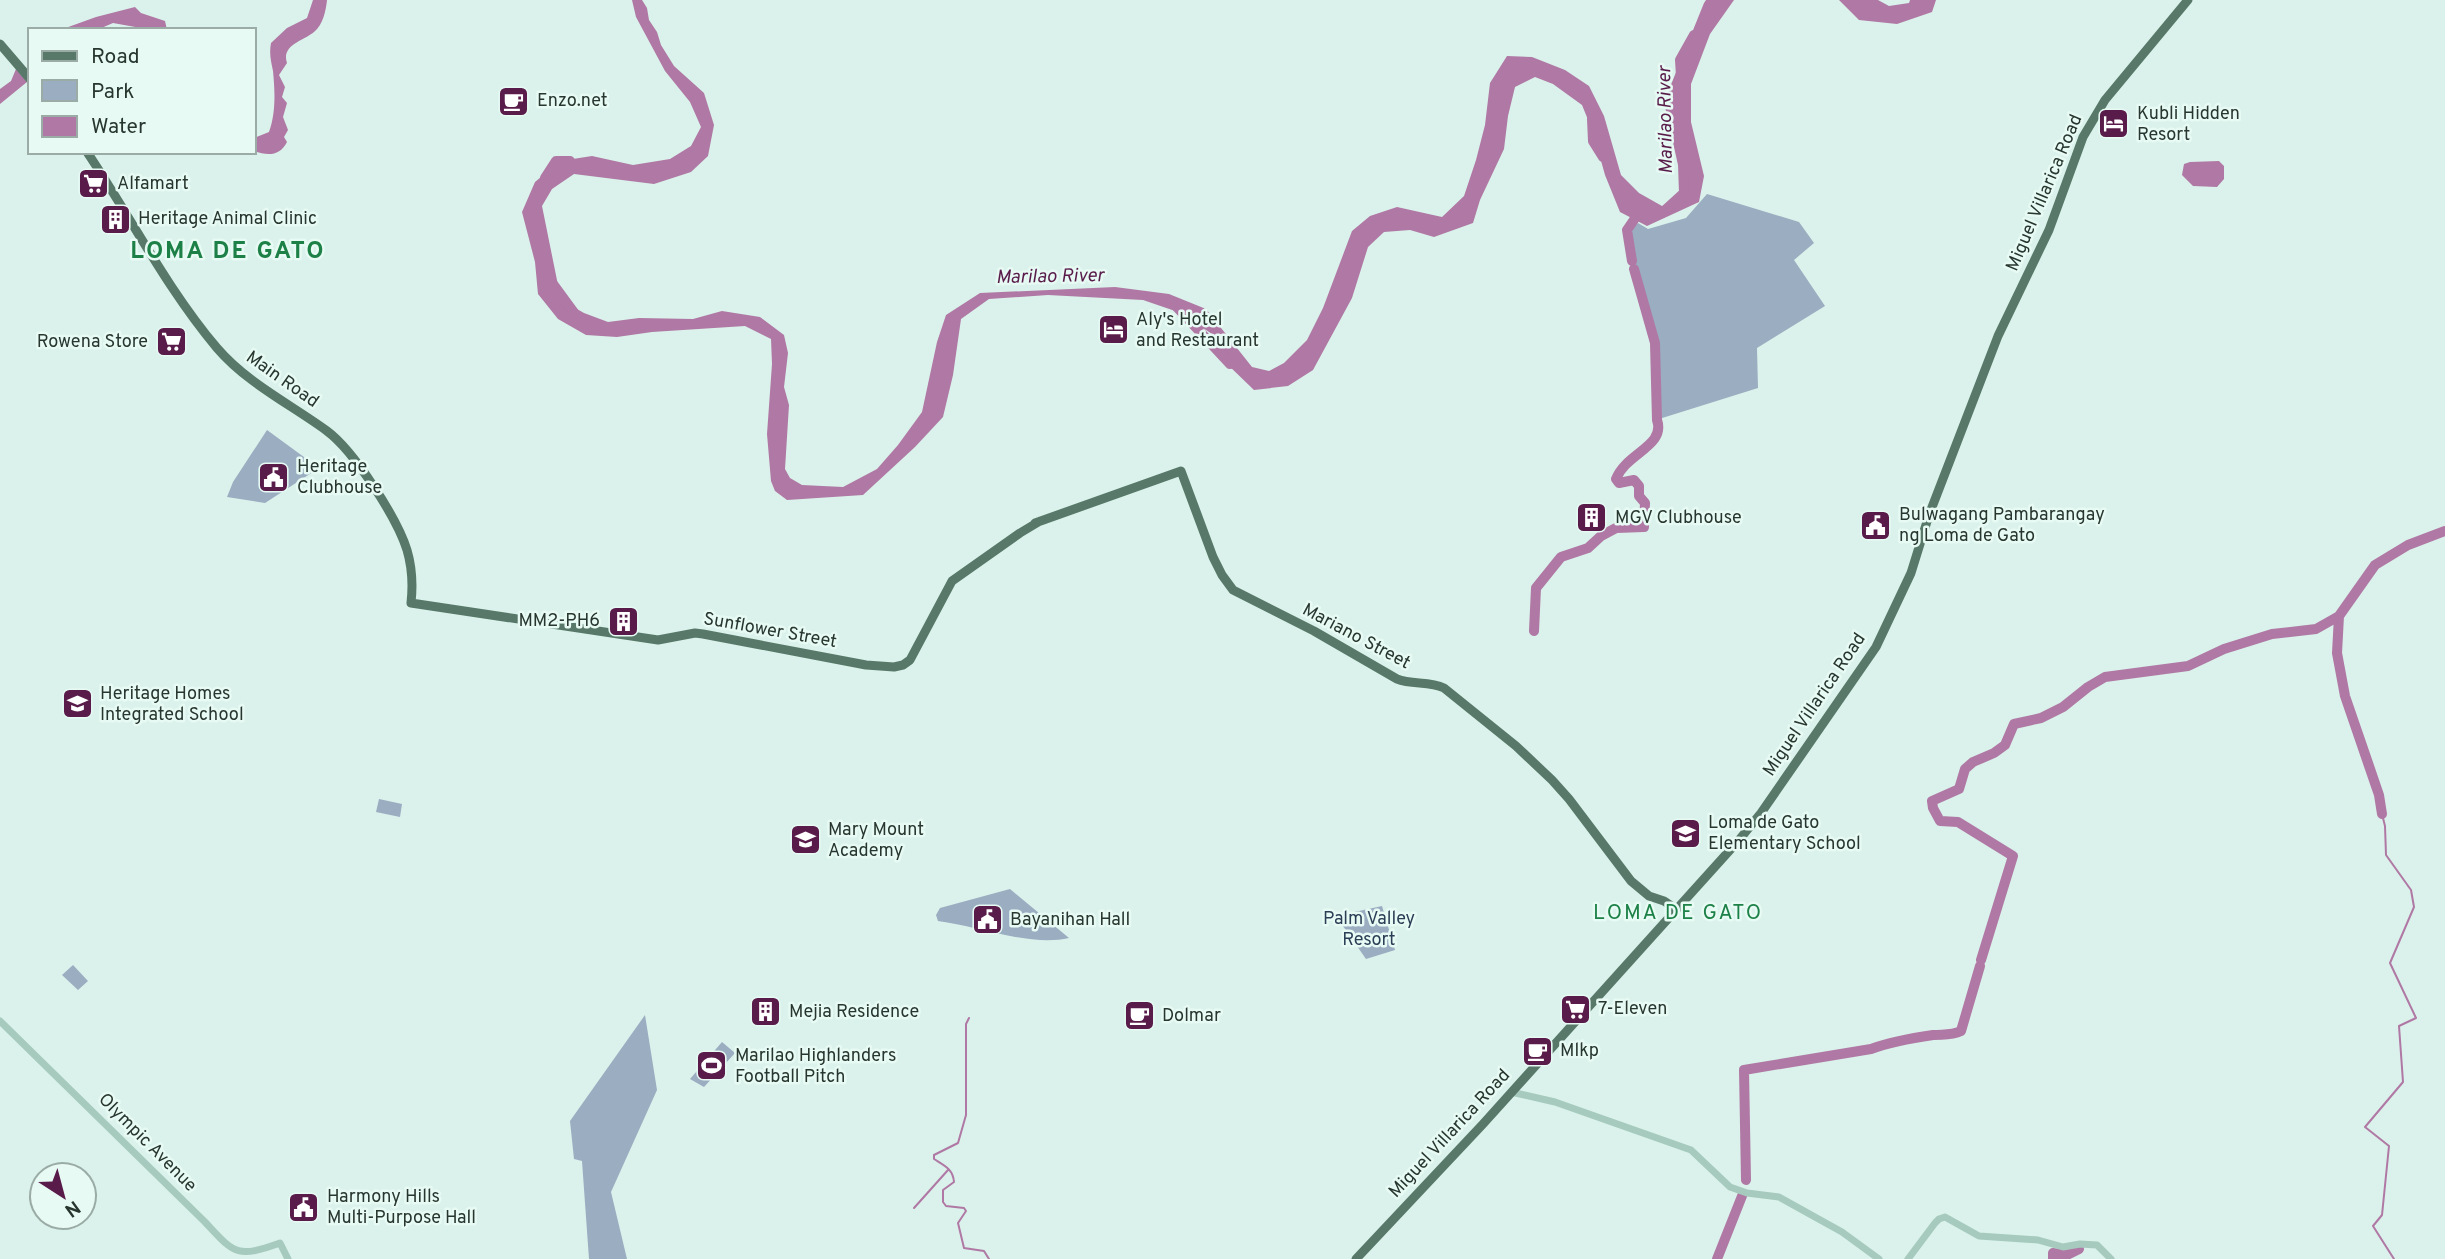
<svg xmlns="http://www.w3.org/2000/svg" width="2445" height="1259" font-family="Overpass,sans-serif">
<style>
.green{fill:#9aadc1}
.water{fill:#b078a4}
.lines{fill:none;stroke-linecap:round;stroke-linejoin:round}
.stream{stroke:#b078a4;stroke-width:2}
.river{stroke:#b078a4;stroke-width:10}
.minor{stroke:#a6cabd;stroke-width:7}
.major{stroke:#587969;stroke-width:9}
.labels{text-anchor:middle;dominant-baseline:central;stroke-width:5;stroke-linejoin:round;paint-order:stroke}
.poi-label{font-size:18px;fill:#27362e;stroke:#e7faf4;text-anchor:start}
.street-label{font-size:18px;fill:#27362e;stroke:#e7faf4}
.park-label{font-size:18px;fill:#2a3e55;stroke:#e7faf4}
.water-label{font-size:19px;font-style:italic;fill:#591c4a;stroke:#e7faf4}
.quarter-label{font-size:21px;letter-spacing:2px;fill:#1d8147;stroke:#e7faf4}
.district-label{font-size:24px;font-weight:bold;letter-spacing:2px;fill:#1d8147;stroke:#e7faf4}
</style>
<rect width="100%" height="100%" fill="#daf2eb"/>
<path class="green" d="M1707 194 1799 222 1814 243 1794 260 1825 306 1757 348 1758 388 1659 419 1657 345 1633 255 1628 231 1638 223 1648 229 1686 218Z
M267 430 319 468 265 503 227 497 233 482Z
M379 799 402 804 400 817 376 812Z
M1010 889 1069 938C1030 947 978 926 938 921L936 915 940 908Z
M1382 906 1395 950 1366 959 1336 916Z
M73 965 88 981 78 990 62 975Z
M645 1015 657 1090 611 1192 627 1259H589L582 1161 574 1159 570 1121Z
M722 1042 735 1053 704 1087 690 1079Z"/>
<path class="water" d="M313 0H327C326 10 323 25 314 32 303 41 281 45 287 63L279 75 285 87 282 97 287 103 283 117 288 130 284 137 287 142C280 156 268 156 254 151V138L269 132C276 113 275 91 273 71 271 61 269 54 271 43L287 28 307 18Z
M632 0H642L647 8 649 20 657 32 661 45 674 66 704 93 714 125 708 156 691 172 654 184 574 174 552 189 542 206 561 300 584 313 608 322 639 318 693 319 722 311 760 317 784 335 788 353 784 387 789 405 785 469 790 478 802 485 843 487 877 469 898 445 922 412 937 342 946 315 980 293 1115 287 1169 294 1206 309 1252 367 1269 371 1284 363 1307 340 1323 308 1352 231 1370 216 1397 207 1442 217 1464 196 1476 160 1485 125 1490 83 1507 56 1532 57 1565 70 1589 86 1604 116 1621 175 1639 193 1662 206 1672 204 1688 184 1678 165 1664 102 1704 3 1706 0H1734L1710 34 1691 84V122L1704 176 1699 202 1647 226 1620 212 1605 175 1593 132 1582 105 1553 84 1535 77 1515 87 1508 116 1504 149 1480 200 1473 223 1434 237 1410 230 1384 232 1368 247 1352 298 1313 370 1288 386 1254 390 1226 363 1212 334 1181 313 1143 300 1048 295 989 299 961 319 953 375 943 417 915 447 863 495 787 500 775 491 771 481 767 434 772 364 771 339 745 326 652 332 617 337 586 335 558 319 538 294 535 262 522 212 535 182 560 161 592 156 633 165 670 159 691 146 701 127 690 102 665 71 636 17Z
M1839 0H1878L1889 6 1909 3 1910 0H1936L1932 12 1897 24 1859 20Z
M135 7 141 13 165 21 167 30H152L113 23 99 29 60 30 96 17Z
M16 69 27 82 0 104V89L11 81Z
M2219 161 2224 166V179L2217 187 2193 186 2182 175 2184 164 2190 162Z"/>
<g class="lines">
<path class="stream" d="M2382 814 2385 826 2386 855 2411 890 2414 907 2390 963 2416 1018 2399 1026 2403 1082 2365 1127 2389 1146 2382 1215 2373 1226 2394 1259
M969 1018 966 1024V1115L958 1143 934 1155V1159C945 1166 953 1169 954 1182L943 1190V1202L946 1206 964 1208 966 1211 958 1223 964 1248 984 1251 989 1259
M914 1208 948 1170"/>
<path class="river" d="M1681 76 1680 60 1694 35
M1592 119 1593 141 1603 157
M545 178 556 161H570
M1662 213 1684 193 1683 164
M1632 261 1627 230 1640 211
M553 284 575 314
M1176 306 1230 364
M1534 631 1536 588 1561 557 1588 548 1601 536 1616 528 1644 527 1645 503 1639 496V486L1634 480 1619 483 1616 479C1626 453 1666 446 1657 420L1655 343 1634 269
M2382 814 2379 795 2345 696 2337 653 2339 616 2375 565 2408 545 2445 531
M1981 960 2013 856 1958 822 1940 821 1933 808 1932 801 1959 789 1965 769 1973 762 1994 753 2005 745 2014 724 2041 718 2063 707 2088 687 2105 677 2188 666 2224 649 2272 634 2316 629 2339 616
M1746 1180 1744 1070 1871 1049C1890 1042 1912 1038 1933 1035 1943 1034 1951 1036 1961 1031L1980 966
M1717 1259 1742 1196
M2053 1259V1253L2067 1255 2079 1249"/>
<path class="minor" d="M0 1021 205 1222C234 1253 236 1259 280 1243L288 1259
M1511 1092 1555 1102 1691 1150 1730 1187 1747 1193 1779 1197 1842 1232 1879 1259
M1908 1259 1935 1223 1939 1219 1945 1217 1979 1236 2038 1240 2063 1247 2080 1244 2097 1245 2111 1259"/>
<path class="major" d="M0 44 30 79
M87 152C130 216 167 289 217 348 247 383 290 404 327 431 354 451 397 518 407 550 412 567 413 585 411 603L658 640 695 633 703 634 866 665 894 667 903 665 910 660 952 581 1020 533 1040 521
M1035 523 1181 471 1213 557 1222 575 1233 590 1314 631 1397 679C1412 685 1429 681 1444 688L1516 746 1552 780 1569 799 1631 881 1649 896 1664 901 1676 909
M1356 1259 1483 1124 1739 840 1761 813 1876 647 1911 573 1929 515 1998 336 2049 230 2083 137 2105 100 2188 0"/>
</g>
<defs>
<symbol id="cafe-square" viewBox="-11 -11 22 22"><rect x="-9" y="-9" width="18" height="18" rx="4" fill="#591c4a" stroke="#e7faf4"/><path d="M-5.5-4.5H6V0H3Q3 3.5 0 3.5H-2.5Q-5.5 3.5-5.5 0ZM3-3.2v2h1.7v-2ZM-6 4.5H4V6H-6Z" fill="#fff"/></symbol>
<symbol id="hotel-square" viewBox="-11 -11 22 22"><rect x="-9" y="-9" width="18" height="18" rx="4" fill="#591c4a" stroke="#e7faf4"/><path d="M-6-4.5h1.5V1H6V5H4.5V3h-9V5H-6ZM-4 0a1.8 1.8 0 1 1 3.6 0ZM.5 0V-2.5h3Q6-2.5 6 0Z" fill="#fff"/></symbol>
<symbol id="supermarket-square" viewBox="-11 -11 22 22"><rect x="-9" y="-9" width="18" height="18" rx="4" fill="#591c4a" stroke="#e7faf4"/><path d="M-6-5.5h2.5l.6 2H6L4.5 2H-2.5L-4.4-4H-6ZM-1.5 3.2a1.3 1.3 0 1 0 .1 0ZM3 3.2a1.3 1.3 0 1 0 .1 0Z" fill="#fff"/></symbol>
<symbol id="building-square" viewBox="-11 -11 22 22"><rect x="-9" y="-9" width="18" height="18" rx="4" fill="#591c4a" stroke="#e7faf4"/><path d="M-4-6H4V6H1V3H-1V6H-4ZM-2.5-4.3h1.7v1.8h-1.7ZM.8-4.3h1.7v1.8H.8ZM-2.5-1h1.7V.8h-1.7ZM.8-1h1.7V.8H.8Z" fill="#fff"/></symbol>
<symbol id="civic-square" viewBox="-11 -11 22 22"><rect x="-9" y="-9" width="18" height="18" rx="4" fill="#591c4a" stroke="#e7faf4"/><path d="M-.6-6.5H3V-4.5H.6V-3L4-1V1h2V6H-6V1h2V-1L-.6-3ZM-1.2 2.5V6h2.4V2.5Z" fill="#fff"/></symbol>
<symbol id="school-square" viewBox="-11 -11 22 22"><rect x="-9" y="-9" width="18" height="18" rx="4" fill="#591c4a" stroke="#e7faf4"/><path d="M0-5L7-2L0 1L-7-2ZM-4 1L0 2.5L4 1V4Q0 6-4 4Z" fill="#fff"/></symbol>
<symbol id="stadium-square" viewBox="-11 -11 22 22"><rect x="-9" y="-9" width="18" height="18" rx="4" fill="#591c4a" stroke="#e7faf4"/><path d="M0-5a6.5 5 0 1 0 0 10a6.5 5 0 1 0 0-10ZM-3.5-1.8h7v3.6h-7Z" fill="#fff"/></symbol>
</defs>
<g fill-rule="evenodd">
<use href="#cafe-square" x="496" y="84" width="35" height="35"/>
<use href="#hotel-square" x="2096" y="106" width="35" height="35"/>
<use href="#supermarket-square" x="76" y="166" width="35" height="35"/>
<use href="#building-square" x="98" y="202" width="35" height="35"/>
<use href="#hotel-square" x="1096" y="312" width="35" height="35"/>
<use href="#supermarket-square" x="154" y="324" width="35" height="35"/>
<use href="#civic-square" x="256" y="460" width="35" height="35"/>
<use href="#building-square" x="1574" y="500" width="35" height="35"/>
<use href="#civic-square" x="1858" y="508" width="35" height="35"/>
<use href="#building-square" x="606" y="604" width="35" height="35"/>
<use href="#school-square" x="60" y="686" width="35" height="35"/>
<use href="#school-square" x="1668" y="816" width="35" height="35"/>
<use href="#school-square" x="788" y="822" width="35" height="35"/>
<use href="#civic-square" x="970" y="902" width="35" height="35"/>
<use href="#supermarket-square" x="1558" y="992" width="35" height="35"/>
<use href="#building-square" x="748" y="994" width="35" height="35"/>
<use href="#cafe-square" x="1122" y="998" width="35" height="35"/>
<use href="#cafe-square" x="1520" y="1034" width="35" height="35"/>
<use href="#stadium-square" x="694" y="1048" width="35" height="35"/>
<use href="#civic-square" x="286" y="1190" width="35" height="35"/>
</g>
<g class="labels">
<g class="poi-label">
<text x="537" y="101">Enzo.net</text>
<text x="2137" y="114">Kubli Hidden<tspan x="2137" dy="21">Resort</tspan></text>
<text x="117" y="184">Alfamart</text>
<text x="138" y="219">Heritage Animal Clinic</text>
<text x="1136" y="320">Aly's Hotel<tspan x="1136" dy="21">and Restaurant</tspan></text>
<text x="148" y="342" text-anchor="end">Rowena Store</text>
<text x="297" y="467">Heritage<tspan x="297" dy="21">Clubhouse</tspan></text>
<text x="1899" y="515">Bulwagang Pambarangay<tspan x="1899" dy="21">ng Loma de Gato</tspan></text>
<text x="1615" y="518">MGV Clubhouse</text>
<text x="600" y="621" text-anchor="end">MM2-PH6</text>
<text x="100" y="694">Heritage Homes<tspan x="100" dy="21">Integrated School</tspan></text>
<text x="1708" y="823">Loma de Gato<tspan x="1708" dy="21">Elementary School</tspan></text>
<text x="828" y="830">Mary Mount<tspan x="828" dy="21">Academy</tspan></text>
<text x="1010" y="920">Bayanihan Hall</text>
<text x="1598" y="1009">7-Eleven</text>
<text x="789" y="1012">Mejia Residence</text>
<text x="1162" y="1016">Dolmar</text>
<text x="1560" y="1051">Mlkp</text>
<text x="735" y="1056">Marilao Highlanders<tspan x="735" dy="21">Football Pitch</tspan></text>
<text x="327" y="1197">Harmony Hills<tspan x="327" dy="21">Multi-Purpose Hall</tspan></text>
</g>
<g class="street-label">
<text transform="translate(2045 193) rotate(-67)">Miguel Villarica Road</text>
<text transform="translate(282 380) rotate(35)">Main Road</text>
<text transform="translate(770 631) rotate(10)">Sunflower Street</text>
<text transform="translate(1356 637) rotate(28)">Mariano Street</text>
<text transform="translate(1815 705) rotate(-56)">Miguel Villarica Road</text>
<text transform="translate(1450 1134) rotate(-47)">Miguel Villarica Road</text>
<text transform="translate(147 1143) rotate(45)">Olympic Avenue</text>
</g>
<g class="park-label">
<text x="1369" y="919">Palm Valley<tspan x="1369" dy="21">Resort</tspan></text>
</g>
<g class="water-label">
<text transform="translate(1666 120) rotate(-91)">Marilao River</text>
<text transform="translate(1050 277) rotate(-1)">Marilao River</text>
</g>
<g class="quarter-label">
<text x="1678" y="913">LOMA DE GATO</text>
</g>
<g class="district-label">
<text x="228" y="252">LOMA DE GATO</text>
</g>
</g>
<rect x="28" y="28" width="228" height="126" fill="#e7faf4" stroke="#9aaca5" stroke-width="2"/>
<rect x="42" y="51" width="35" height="10" fill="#587969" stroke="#9aaca5" stroke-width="2"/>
<text x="91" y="63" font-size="21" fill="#27362e">Road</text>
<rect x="42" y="80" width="35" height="21" fill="#9aadc1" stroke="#9aaca5" stroke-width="2"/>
<text x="91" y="98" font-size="21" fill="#27362e">Park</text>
<rect x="42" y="116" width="35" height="21" fill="#b078a4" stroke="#9aaca5" stroke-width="2"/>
<text x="91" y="133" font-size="21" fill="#27362e">Water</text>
<g transform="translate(63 1196) rotate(144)"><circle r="33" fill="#e7faf4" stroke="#9aaca5" stroke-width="2"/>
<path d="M0-5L12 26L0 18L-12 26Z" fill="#591c4a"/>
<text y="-10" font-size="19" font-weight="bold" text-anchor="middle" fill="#27362e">N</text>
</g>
</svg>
